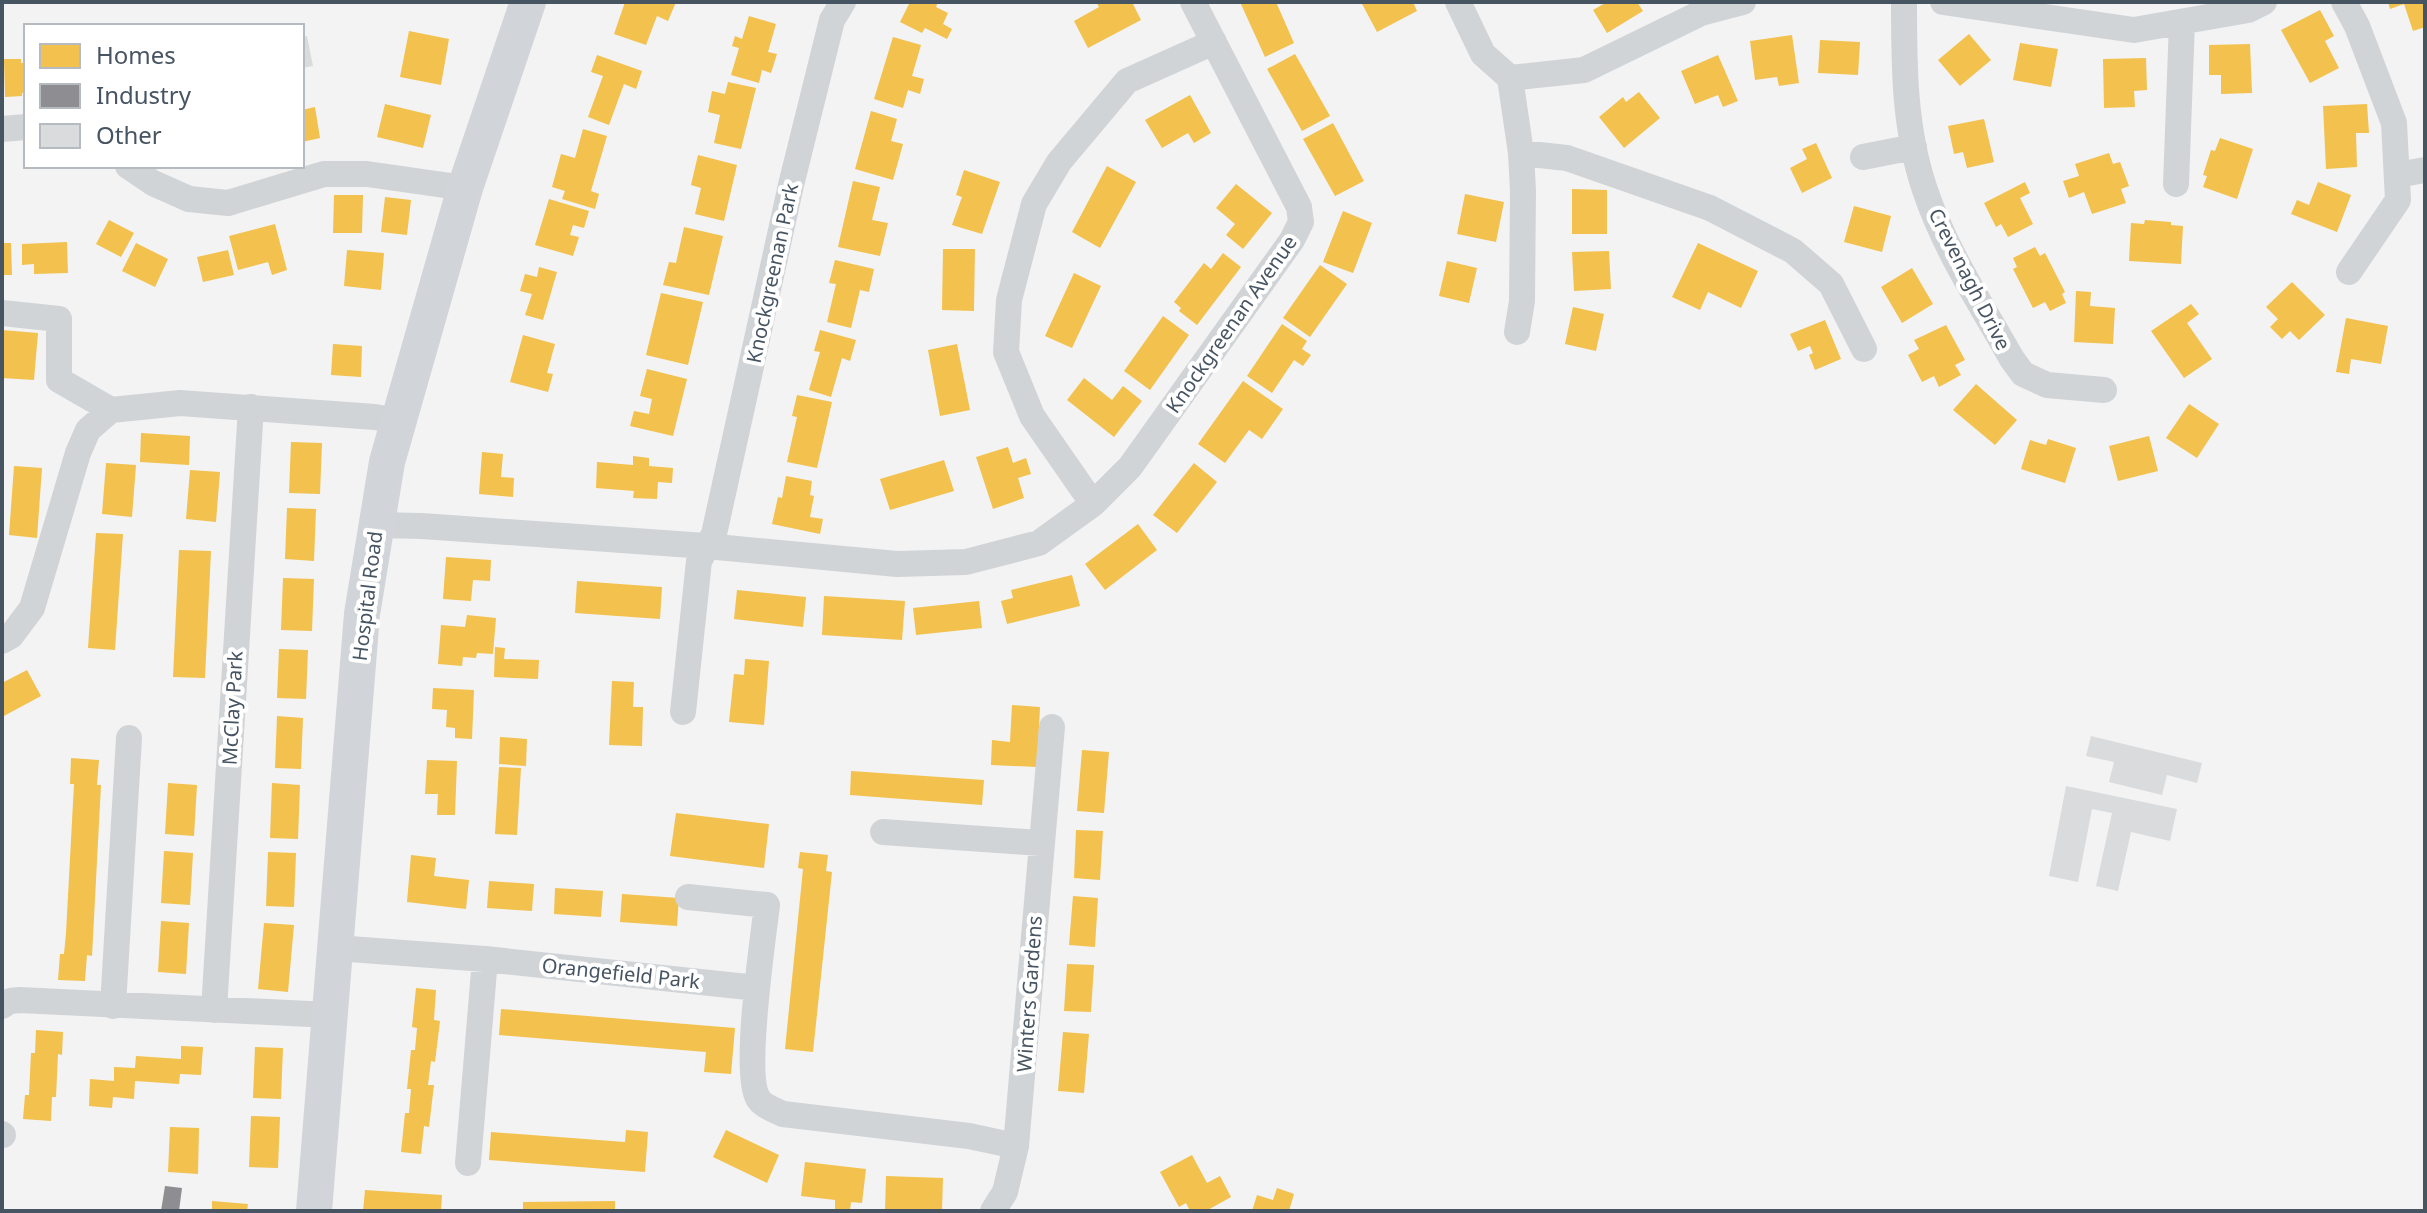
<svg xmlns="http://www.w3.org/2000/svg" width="2427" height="1213" font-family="'Noto Sans',sans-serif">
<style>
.homes{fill:#f2c14e}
.industry{fill:#8d8d92}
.building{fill:#dadbdd}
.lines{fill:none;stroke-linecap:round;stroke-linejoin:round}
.street{stroke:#d1d4d7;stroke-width:26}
.secondary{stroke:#d1d4d8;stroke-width:36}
.labels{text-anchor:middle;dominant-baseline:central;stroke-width:8;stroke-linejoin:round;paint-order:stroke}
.street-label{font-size:20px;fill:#475462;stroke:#fff}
</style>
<rect width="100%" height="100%" fill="#f3f3f3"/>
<path class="homes" d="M625 2H676L668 21 657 16 646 45 614 34Z
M910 2H938L936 7 948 13 943 24 952 29 947 39 925 28 922 33 900 22Z
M1096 2H1132L1141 20 1088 48 1074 21 1099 7Z
M1240 2H1276L1294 43 1265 57Z
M1361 2H1413L1417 11 1377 32Z
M1607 2H1637L1643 11 1607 33 1593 10Z
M2388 2H2425V27L2413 31 2404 4 2390 9Z
M2320 10 2334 36 2325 41 2339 68 2310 83 2281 30Z
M749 16 776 24 768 52 777 54 771 73 762 70 759 83 731 75 739 48 732 46 735 36 742 39Z
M409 31 449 39 441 85 400 77Z
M1969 34 1991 60 1960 86 1938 60Z
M1792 35 1799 83 1779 86 1777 77 1755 80 1750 41Z
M893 37 921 45 912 76 924 79 920 94 908 90 903 108 874 99Z
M1820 40 1860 42 1858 75 1818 73Z
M2020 43 2058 49 2051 87 2013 80Z
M2250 44 2252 93 2221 94V75H2209V45Z
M1295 54 1330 116 1302 131 1267 69Z
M597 55 642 71 636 89 624 84 609 125 588 117 603 76 591 72Z
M1718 55 1738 101 1723 107 1718 95 1695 104 1681 71Z
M2146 58 2147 90 2134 91 2135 107 2104 108 2103 59Z
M4 59H21V63H26V93H22V96L5 97Z
M728 82 756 88 741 149 714 143 720 115 708 112 712 91 725 94Z
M1639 92 1660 118 1624 148 1599 117 1623 97 1626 102Z
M1190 95 1211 133 1194 143 1188 133 1162 148 1145 120Z
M385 104 431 115 423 148 377 137Z
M2367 104 2369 133H2356L2357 167 2326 169 2323 106Z
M315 107 320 138 302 142V110Z
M871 111 897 119 891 141 903 144 893 180 855 169Z
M1984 119 1994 162 1967 168 1963 152 1954 154 1948 126Z
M1333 123 1364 181 1335 196 1303 139Z
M583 129 607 136 591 191 599 194 595 209 562 199 565 191 552 187 561 154 575 158Z
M2220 138 2253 149 2237 199 2203 187 2207 176 2203 175 2211 150 2215 151Z
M1816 143 1832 178 1802 193 1790 168 1807 159 1802 149Z
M2109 153 2113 164 2120 162 2129 186 2121 189 2126 203 2092 214 2084 192 2069 198 2063 181 2079 176 2075 164Z
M698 155 737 165 724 221 695 214 701 188 691 185Z
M1107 166 1136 182 1100 248 1072 232Z
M964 170 1000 182 982 234 952 225 962 197 956 195Z
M853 181 880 187 872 220 888 223 880 256 838 247Z
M2025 182 2030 193 2020 198 2033 224 2008 237 2001 224 1996 227 1984 203Z
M2318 182 2351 195 2337 232 2291 214 2297 200 2309 205Z
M1236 184 1272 213 1243 249 1226 235 1235 224 1216 208Z
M1572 189 1607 190V234H1572Z
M1465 194 1504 202 1496 242 1457 234Z
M334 195H363L362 233H333Z
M385 197 411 200 407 235 381 232Z
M549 199 589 211 584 228 573 225 570 235 579 237 573 256 535 245Z
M1854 206 1891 216 1882 252 1844 242Z
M1343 211 1372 223 1353 273 1323 262Z
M109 220 134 233 121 257 96 244Z
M2145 220 2171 222V225L2183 226 2181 264 2129 261 2131 223 2144 224Z
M275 224 287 270 272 275 268 262 238 270 229 236Z
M684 227 723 236 709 295 663 285 669 262 676 263Z
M67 242 68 273 34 274V264L22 265V244Z
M2 243H11L12 275H2Z
M136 243 168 259 155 287 122 271Z
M1698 243 1758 271 1741 308 1708 292 1700 310 1672 297Z
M2035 247 2040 256 2045 253 2065 292 2062 294 2066 303 2050 311 2045 302 2033 308 2013 269 2017 267 2013 258Z
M943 249H975L974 311 942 310Z
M228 250 234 275 203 282 197 257Z
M347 250 384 253 381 290 344 286Z
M1609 251 1611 289 1574 291 1572 252Z
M1223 253 1241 267 1197 325 1179 311 1181 308 1174 302 1204 263 1211 269Z
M835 260 874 269 869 292 860 290 851 328 827 322 836 284 829 283Z
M1447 261 1477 268 1469 303 1439 296Z
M1320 265 1347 284 1310 337 1283 318Z
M539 267 557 272 543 320 525 315 532 294 520 291 525 274 537 277Z
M1912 268 1933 304 1902 323 1881 287Z
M1074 273 1101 286 1072 348 1045 336Z
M2292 282 2325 315 2299 340 2290 331 2282 339 2270 327 2278 319 2266 307Z
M2076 291 2091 292 2090 306 2115 308 2113 344 2074 342Z
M661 293 703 302 688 365 646 355Z
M2191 304 2199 314 2187 323 2212 359 2184 378 2151 331Z
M1573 307 1604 314 1596 351 1565 344Z
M1163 316 1189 335 1150 390 1124 371Z
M2346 318 2388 326 2381 364 2351 359 2349 374 2336 372Z
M1825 320 1841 359 1815 370 1809 355 1813 353 1810 346 1798 351 1790 334Z
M1282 324 1307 341 1302 349 1311 355 1303 366 1294 360 1272 393 1247 376Z
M1946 325 1965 360 1955 365 1961 375 1939 387 1934 376 1922 382 1908 355 1919 349 1914 340Z
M2 330 38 333 34 380 2 378Z
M820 330 856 340 850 361 842 358 831 397 809 390 820 352 814 351Z
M523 335 555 344 547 373 553 374 548 392 510 382Z
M333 344 362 346 361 377 331 375Z
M957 344 970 410 940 416 928 350Z
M647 369 687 379 673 436 630 426 634 411 649 414 652 399 640 396Z
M1084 378 1112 400 1123 386 1142 401 1114 437 1067 400Z
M1243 381 1283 409 1262 439 1249 430 1225 463 1198 444Z
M1976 384 2017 420 1995 445 1953 410Z
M797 395 832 402 817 468 787 462 797 417 792 416Z
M2189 404 2219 424 2197 458 2166 438Z
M141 433 190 436 189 465 140 462Z
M2149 436 2158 471 2118 481 2109 446Z
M2048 439 2076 448 2065 483 2021 469 2030 440 2046 445Z
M291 442 322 443 320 494 289 493Z
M1008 447 1013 463 1026 458 1031 474 1018 478 1024 498 993 509 976 457Z
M482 452 503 454 501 477 514 478 513 497 479 494Z
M633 456 649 458V466L673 468 672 483 658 482 657 499 633 498 634 491 596 488 597 462 633 465Z
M944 460 954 491 890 510 880 479Z
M106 463 136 465 132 517 102 514Z
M1194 463 1217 482 1177 533 1153 515Z
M14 466 42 468 37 538 9 535Z
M190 470 220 472 216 522 186 519Z
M786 476 812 481 810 495 814 496 810 517 823 519 820 534 772 524 778 497 782 498Z
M287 508 316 509 314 561 285 559Z
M1138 524 1157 550 1105 590 1085 564Z
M96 533 123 534 115 650 88 648Z
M179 550 211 551 205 678 173 677Z
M446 557 491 560 490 581 473 580 471 601 443 599Z
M1072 575 1080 606 1007 624 1001 601 1013 598 1011 590Z
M283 578 314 579 312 631 281 630Z
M577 581 662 587 660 619 575 613Z
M737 590 806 597 803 627 734 619Z
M824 596 905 601 902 640 822 635Z
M979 601 982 628 916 635 913 608Z
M467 615 496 618 493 654 477 653 476 658 463 657 462 666 438 664 441 625 465 627Z
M495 647 505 648 504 659 539 660 538 679 494 677Z
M279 649 308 650 306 699 277 698Z
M745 659 769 661 764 725 729 722 734 674 744 675Z
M27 670 41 696 2 717V683Z
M612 681 634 682 633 707H643L642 746 609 745Z
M433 688 474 690 472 739 455 738V728L446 727 447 710 432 709Z
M1012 705 1040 707 1037 767 991 765 992 740 1010 742Z
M277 716 303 718 301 769 275 768Z
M500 737 527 739 526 766 499 764Z
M1082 750 1109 752 1104 813 1077 811Z
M71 758 99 760 97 785H101L92 956 87 955 85 981 58 980 60 954H64L66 933 74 784H70Z
M427 760 457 761 455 815H437L438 794H425Z
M499 767 521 768 517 835 495 834Z
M851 771 984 780 982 805 850 795Z
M168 783 197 785 194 836 165 834Z
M272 783 300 785 298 839 270 838Z
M676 813 769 824 764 868 670 856Z
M1076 830 1103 831 1100 880 1074 878Z
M164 851 193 853 190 905 161 903Z
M268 852 296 853 294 907 266 906Z
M800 852 828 855 826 871 832 872 813 1052 785 1049 803 869 798 868Z
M411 855 436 858 434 876 469 880 466 909 407 902Z
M489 881 534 884 532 911 487 908Z
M555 888 603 891 601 917 554 914Z
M622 894 679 898 677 926 620 922Z
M1073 896 1098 898 1095 947 1069 945Z
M161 921 189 923 186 974 158 972Z
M264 923 294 925 288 992 258 989Z
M1067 964 1094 965 1091 1012 1064 1011Z
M416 988 436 990 434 1020 440 1021 435 1062 431 1061 428 1085H434L429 1127 424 1126 421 1154 401 1152 405 1113H409L411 1089H407L411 1050H415L417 1028 412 1027Z
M501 1009 735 1028 731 1074 704 1072 706 1052 499 1035Z
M36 1030 63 1032 62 1055 58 1054 56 1097H52L51 1121 23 1119 25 1095H29L31 1053H35Z
M1063 1032 1089 1034 1084 1093 1058 1091Z
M181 1046 203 1047 201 1075 180 1074 179 1084 135 1081 134 1099 113 1097 112 1108 89 1106 90 1079 114 1081V1067L135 1068 136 1056 181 1059Z
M255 1047 283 1048 281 1099 253 1098Z
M251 1116 280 1117 278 1168 249 1167Z
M170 1127 199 1128 198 1174 168 1172Z
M626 1130 648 1132 645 1172 489 1160 491 1132 625 1142Z
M726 1130 779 1155 767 1183 713 1157Z
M1192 1155 1207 1183 1220 1176 1231 1197 1206 1211H1190L1186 1203 1179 1207 1160 1172Z
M805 1162 866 1169 862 1203 851 1202 850 1211H835V1200L801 1196Z
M886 1176 943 1178 942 1211H885Z
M1277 1188 1294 1194 1289 1211H1252L1257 1195 1273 1200Z
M365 1190 442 1195 441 1211H363Z
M212 1201 248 1204 247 1211H212Z
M615 1201V1211H523V1202Z"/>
<path class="industry" d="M165 1186 182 1188 179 1211H161Z"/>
<path class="building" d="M307 36 313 66 302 68V37Z
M2091 736 2202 763 2197 783 2167 775 2162 795 2109 782 2114 762 2086 756Z
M2066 786 2177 809 2170 841 2131 832 2118 891 2096 886 2112 813 2092 809 2078 882 2049 876Z"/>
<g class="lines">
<path class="street" d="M1458 2 1483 54 1510 78 1521 153 1523 191 1522 301 1517 332
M1904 2C1904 66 1904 129 1925 190 1945 250 1981 304 2012 359L2023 374 2047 385 2104 390
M1943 2 2134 30 2248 10 2264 2
M2344 2 2357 26 2394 123 2398 200 2349 272
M1510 78 1584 70 1701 13 1743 2
M2 129 26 127
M1521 153 1567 158 1710 208 1793 251 1831 284 1864 349
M1863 157 1914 147
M128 166 153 183 189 199 228 203 324 174H367L465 188
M2397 175 2425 170
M2176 184 2182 22
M2 313 59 319V380L111 410
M1093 504 1032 416 1006 352 1009 300 1034 204 1059 162 1127 81 1214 42
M376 525 422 526 706 546 897 564 966 562 1039 543 1093 504 1130 467 1292 240 1301 222 1299 207 1193 2
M2 641 11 636 32 608 78 453 88 430 111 410 180 403 375 417 398 421
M683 712 699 561 714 534 791 185 832 20 843 2
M883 832 1040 843
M688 897 767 905C763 939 743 1073 758 1098 762 1106 775 1110 783 1114L969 1136 1016 1146
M336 948 485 959 757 988
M2 1006 10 1001 20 1000 330 1015
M113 1006 129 738
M214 1010 251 407
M2 1134 3 1135
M468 1163 485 959
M993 1211 1005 1192 1016 1146 1052 727"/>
<path class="secondary" d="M314 1211 362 614 387 462 465 188 528 2"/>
</g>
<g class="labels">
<g class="street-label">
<text transform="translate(772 273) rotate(-78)">Knockgreenan Park</text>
<text transform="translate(1970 279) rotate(63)">Crevenagh Drive</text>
<text transform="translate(1231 324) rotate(-55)">Knockgreenan Avenue</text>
<text transform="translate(367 596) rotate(-83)">Hospital Road</text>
<text transform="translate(232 708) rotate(-87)">McClay Park</text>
<text transform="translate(621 973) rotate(6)">Orangefield Park</text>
<text transform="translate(1029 994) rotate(-86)">Winters Gardens</text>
</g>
</g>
<rect width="2427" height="1213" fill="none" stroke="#475462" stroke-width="8"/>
<rect x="24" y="24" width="280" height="144" fill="#ffffff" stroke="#b5bbc0" stroke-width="2"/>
<rect x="40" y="44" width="40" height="24" fill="#f2c14e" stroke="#b5bbc0" stroke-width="2"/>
<text x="96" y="64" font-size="24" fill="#475462">Homes</text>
<rect x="40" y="84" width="40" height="24" fill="#8d8d92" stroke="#b5bbc0" stroke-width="2"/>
<text x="96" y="104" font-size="24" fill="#475462">Industry</text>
<rect x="40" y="124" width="40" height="24" fill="#dadbdd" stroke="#b5bbc0" stroke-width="2"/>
<text x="96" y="144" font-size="24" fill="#475462">Other</text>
</svg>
